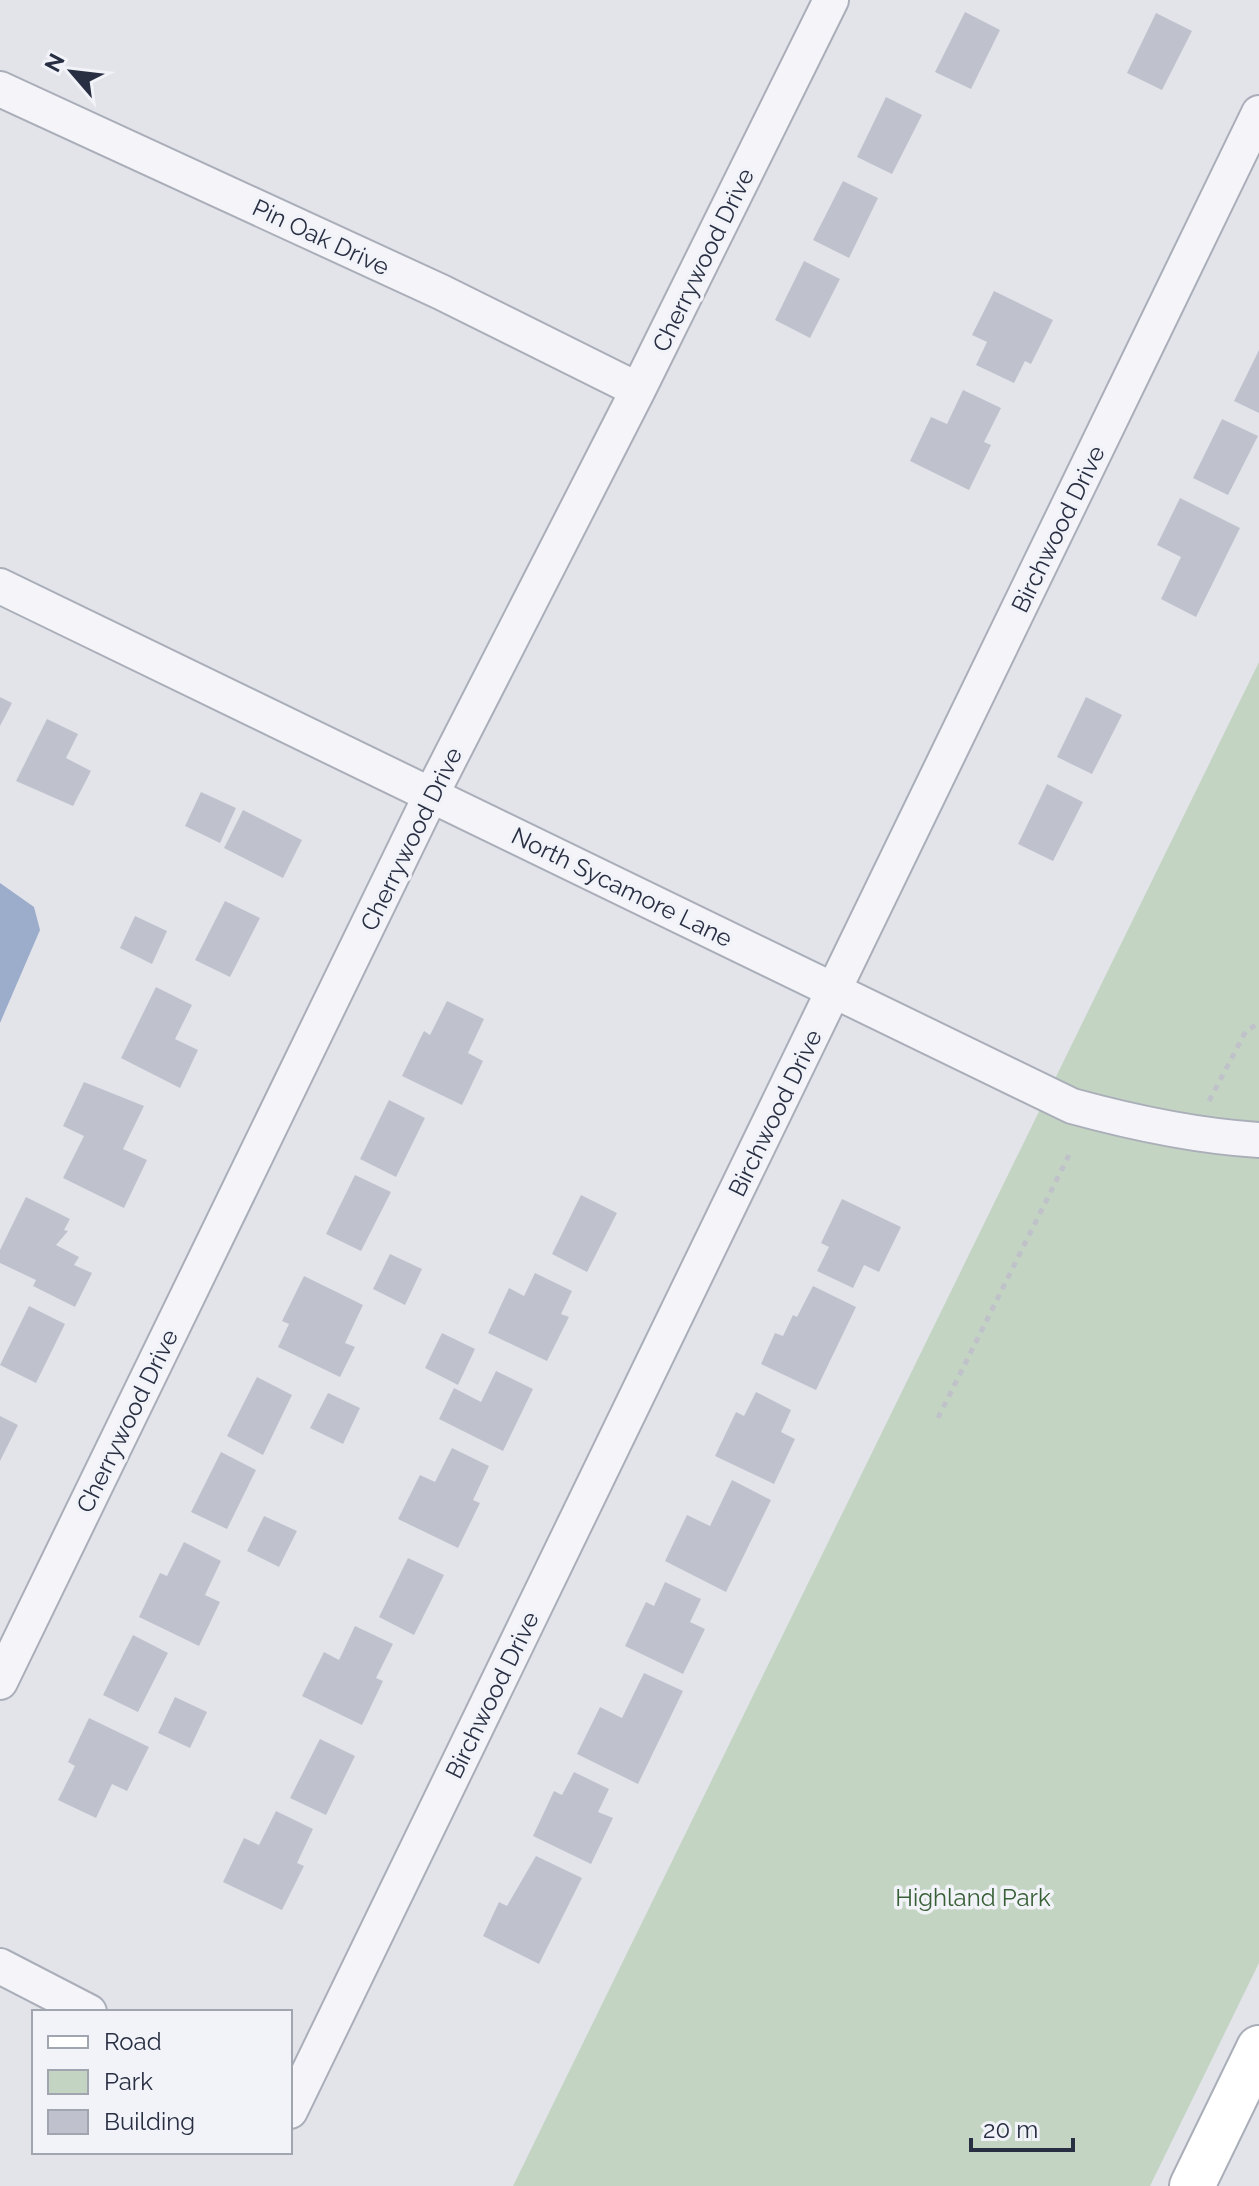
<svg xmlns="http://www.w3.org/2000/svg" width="1259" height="2186" font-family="Raleway,sans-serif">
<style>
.green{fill:#c4d4c3}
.water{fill:#9caccb}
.building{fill:#bfc2cd}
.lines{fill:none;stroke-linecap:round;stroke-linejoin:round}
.street-casing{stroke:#aaaeb8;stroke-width:38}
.secondary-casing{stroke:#aaaeb8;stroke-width:48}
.path{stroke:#c0c2ca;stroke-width:5;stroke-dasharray:6 6;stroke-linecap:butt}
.street{stroke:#f5f5f9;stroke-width:34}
.secondary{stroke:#fff;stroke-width:44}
.labels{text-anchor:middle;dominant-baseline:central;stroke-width:7;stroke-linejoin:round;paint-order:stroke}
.street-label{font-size:24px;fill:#292f43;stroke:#f1f3f8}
.park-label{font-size:24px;fill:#385f36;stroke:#f1f3f8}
</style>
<rect width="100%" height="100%" fill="#e2e4ea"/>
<path class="green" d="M1259 662V1963L1150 2186H513Z"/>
<path class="water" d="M0 883 34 907 40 930 0 1023Z"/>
<path class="building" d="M965 12 1000 30 971 89 935 72Z
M1156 13 1192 31 1162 90 1127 73Z
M886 97 922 115 892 174 857 157Z
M843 181 878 198 849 258 813 240Z
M804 261 840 279 810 338 775 320Z
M994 291 1053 320 1031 364 1025 361 1014 383 976 365 987 342 972 335Z
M1259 350V413L1234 401Z
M963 390 1001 408 984 442 991 445 969 490 910 461 931 417 947 424Z
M1222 419 1258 436 1228 495 1193 478Z
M1180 498 1240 528 1196 617 1161 599 1181 557 1157 545Z
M0 697 12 703 0 726Z
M1086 697 1122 715 1092 774 1057 757Z
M47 719 78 734 66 758 91 771 73 806 16 781Z
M1047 784 1083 802 1053 861 1018 844Z
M201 792 236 808 220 843 185 826Z
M243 810 302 840 283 878 224 848Z
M225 901 260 918 230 977 195 960Z
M135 916 167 931 152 964 120 948Z
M156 987 192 1005 175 1039 198 1050 180 1088 121 1058Z
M447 1001 484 1019 468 1053 483 1061 462 1105 402 1076 424 1031 430 1035Z
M84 1082 144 1106 123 1149 147 1160 124 1208 63 1178 84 1136 63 1126Z
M389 1100 425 1118 396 1177 360 1159Z
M355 1175 391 1192 361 1251 326 1234Z
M581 1195 617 1213 587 1272 552 1254Z
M26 1197 70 1219 64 1230 68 1231 56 1245 79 1257 74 1265 92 1273 75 1307 33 1286 36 1280 0 1263V1250Z
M842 1199 901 1227 879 1272 864 1265 853 1288 817 1271 829 1247 821 1243Z
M390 1254 422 1269 405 1305 373 1289Z
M535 1273 572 1291 561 1314 569 1317 547 1361 488 1333 509 1288 524 1296Z
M304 1276 363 1305 345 1343 355 1347 340 1377 278 1347 289 1324 282 1321Z
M813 1286 856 1307 816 1390 761 1364 775 1333 783 1336 793 1315 797 1317Z
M29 1306 65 1324 36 1383 0 1365Z
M442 1333 475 1349 458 1385 425 1368Z
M496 1371 533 1389 503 1451 439 1419 454 1388 481 1402Z
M257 1377 292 1395 263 1455 227 1436Z
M756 1392 791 1410 781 1432 795 1439 774 1484 715 1456 736 1412 744 1416Z
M328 1393 360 1408 343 1444 310 1428Z
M0 1416 18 1425 0 1461Z
M452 1448 489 1466 473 1500 480 1503 458 1548 398 1519 420 1475 435 1482Z
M221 1452 256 1470 227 1529 191 1512Z
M732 1480 771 1500 726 1592 665 1561 687 1515 710 1526Z
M264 1516 297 1531 279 1567 247 1551Z
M184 1542 221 1561 205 1595 220 1602 199 1646 139 1617 160 1573 167 1576Z
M408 1558 444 1575 414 1635 379 1617Z
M665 1582 701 1599 690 1622 705 1629 683 1674 625 1646 646 1602 654 1606Z
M355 1626 393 1644 376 1678 383 1681 362 1725 302 1696 324 1652 339 1660Z
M133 1635 168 1653 138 1712 103 1695Z
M644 1673 683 1691 638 1784 577 1754 600 1707 622 1718Z
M175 1697 207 1712 190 1748 158 1733Z
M89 1718 149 1747 127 1791 112 1784 96 1818 58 1800 75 1766 68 1762Z
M320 1739 355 1756 326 1815 290 1798Z
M574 1772 609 1789 598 1812 613 1818 591 1864 533 1836 554 1791 562 1795Z
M276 1811 313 1829 297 1863 304 1866 282 1910 223 1882 244 1838 259 1845Z
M536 1856 582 1878 539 1964 483 1936 499 1902 507 1906Z"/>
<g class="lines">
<defs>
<path id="street" d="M0 89 441 292 638 390
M0 586 1072 1106C1134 1123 1195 1136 1259 1140
M0 1682 432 793 638 390 831 0
M0 1966 89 2012
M290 2111 1259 113"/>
<path id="secondary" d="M1192 2186 1259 2048"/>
</defs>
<use href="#street" class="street-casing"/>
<use href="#secondary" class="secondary-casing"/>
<path class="path" d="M1209 1101 1246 1031 1259 1023
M938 1418 1069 1155"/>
<use href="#street" class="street"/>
<use href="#secondary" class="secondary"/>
</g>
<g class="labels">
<g class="street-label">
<text transform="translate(321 237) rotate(25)">Pin Oak Drive</text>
<text transform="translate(703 260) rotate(-64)">Cherrywood Drive</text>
<text transform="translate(1058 529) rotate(-64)">Birchwood Drive</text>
<text transform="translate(411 839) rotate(-64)">Cherrywood Drive</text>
<text transform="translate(622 887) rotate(26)">North Sycamore Lane</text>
<text transform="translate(775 1113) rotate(-64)">Birchwood Drive</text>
<text transform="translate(127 1421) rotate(-64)">Cherrywood Drive</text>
<text transform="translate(492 1695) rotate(-64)">Birchwood Drive</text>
</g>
<g class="park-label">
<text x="973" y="1897">Highland Park</text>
</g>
</g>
<rect x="32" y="2010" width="260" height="144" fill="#f1f3f8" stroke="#a1a5b0" stroke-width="2"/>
<rect x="48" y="2036" width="40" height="12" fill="#ffffff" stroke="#a1a5b0" stroke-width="2"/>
<text x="104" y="2050" font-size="24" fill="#292f43">Road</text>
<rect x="48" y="2070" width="40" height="24" fill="#c4d4c3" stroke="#a1a5b0" stroke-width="2"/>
<text x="104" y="2090" font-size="24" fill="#292f43">Park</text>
<rect x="48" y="2110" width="40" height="24" fill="#bfc2cd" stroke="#a1a5b0" stroke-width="2"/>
<text x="104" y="2130" font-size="24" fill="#292f43">Building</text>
<g transform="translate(72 72) rotate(298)" stroke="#f1f3f8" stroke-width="6" paint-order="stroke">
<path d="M0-6L14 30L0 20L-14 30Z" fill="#292f43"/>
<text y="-12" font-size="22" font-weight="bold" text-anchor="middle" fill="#292f43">N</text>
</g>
<path d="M971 2138v12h102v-12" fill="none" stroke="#292f43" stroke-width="4"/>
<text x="983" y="2138" font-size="24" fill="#292f43" stroke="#f1f3f8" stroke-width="6" paint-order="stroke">20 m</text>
</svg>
